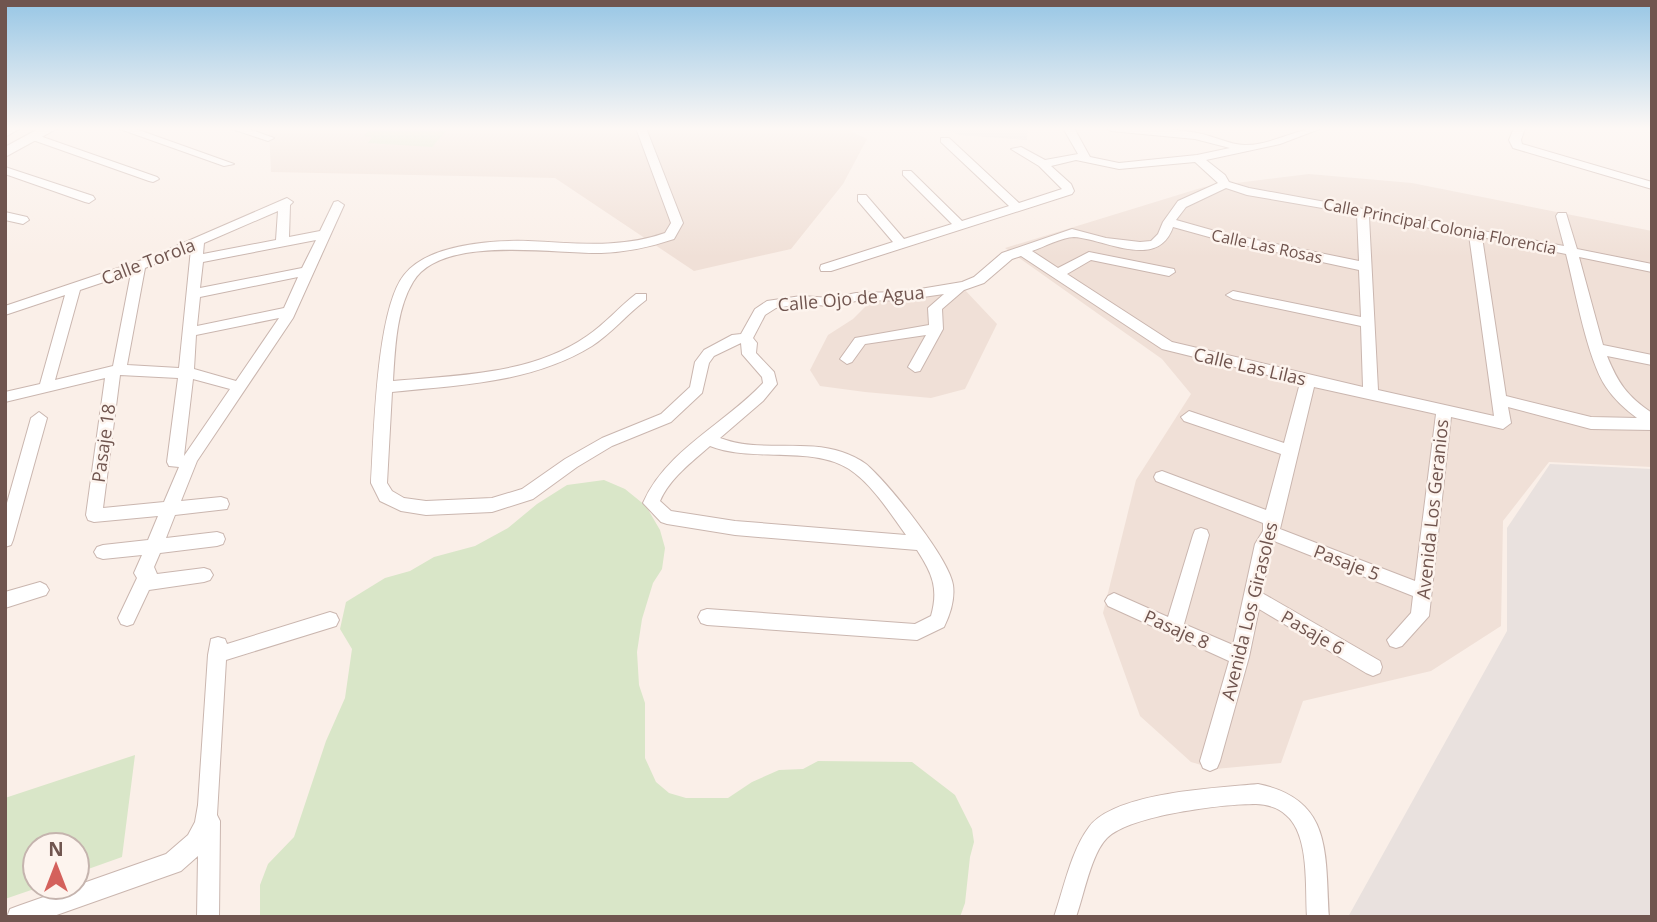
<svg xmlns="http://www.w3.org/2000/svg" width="1657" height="922" font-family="'Open Sans',sans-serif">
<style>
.residential{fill:#f0e0d7}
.industrial{fill:#e9e1de}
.green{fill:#d9e6c8}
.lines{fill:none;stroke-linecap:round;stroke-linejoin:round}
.street-casing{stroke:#cab6af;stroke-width:2}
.secondary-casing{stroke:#ceb8b0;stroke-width:2}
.street{fill:#fff;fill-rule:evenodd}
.secondary{fill:#fff;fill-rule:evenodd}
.labels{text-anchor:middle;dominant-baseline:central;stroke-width:5;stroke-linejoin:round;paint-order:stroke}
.far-street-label{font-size:16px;fill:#70554f;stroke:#fdf4ee}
.street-label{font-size:18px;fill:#70554f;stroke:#fdf4ee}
</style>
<rect width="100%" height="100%" fill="#faefe8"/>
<path class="residential" d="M269 128H844L867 139 843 184 791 249 694 271 555 178 271 172Z
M1309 174 1412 183 1652 231V467L1549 462 1503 521 1501 626 1431 671 1303 701 1281 763 1215 769 1191 762 1140 716 1103 613 1136 480 1191 394 1162 359 1005 248 1204 187Z
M964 289 997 324 965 389 931 398 865 392 820 386 810 370 828 335 853 319 873 299Z"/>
<path class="industrial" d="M943 128H1028L1027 140 959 135Z
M1550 464 1652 469V917H1348L1507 631V528Z"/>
<path class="green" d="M371 128H449L432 147 368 143 372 137 364 136Z
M604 480 625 489 646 506 660 530 665 548 662 569 653 583 642 619 637 652 639 685 645 703V758L656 782 669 793 686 798H728L752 782 779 770 803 769 818 761 912 762 955 795 972 829 974 842 970 857 965 903 960 917H260V885L268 864 294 837 326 741 345 698 352 649 340 629 346 602 385 578 410 571 434 557 475 546 508 528 537 504 567 485Z
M135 755 122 857 77 873V845H35V887H40L5 899V798Z"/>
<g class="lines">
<defs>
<path id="street" d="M8 128H21L5 137Z
M117 128H133L234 164 224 166Z
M229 128H246L274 138 268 141Z
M636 128H646L683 223 674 239C650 247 627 252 601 253 555 254 441 234 413 282 396 310 395 350 393 381 458 375 531 375 587 336 605 324 619 307 636 294H646V300C627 314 612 333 592 346 532 383 460 385 392 392L387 483 392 491 404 498 426 501 492 498 522 489 565 459 602 438 661 414 690 387 695 362 704 350 732 335 741 334 755 309 767 301 801 296 831 298 856 293 902 292 962 282 974 277 1002 253 1072 229 1106 238 1140 242 1151 241 1158 234 1163 222 1178 201 1218 183 1195 162 1119 169 1076 160 1051 166 1071 184 1074 191 1072 194 831 271H821L820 268 821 265 893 242 858 201V195H866L904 239 952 224 903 175V171H911L962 221 1009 206 941 142V138H949L1019 203 1062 189 1039 166 1011 149 1021 147 1045 160 1078 154 1063 128H1074L1090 157 1119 163 1197 155 1230 148 1195 139 1111 131 1106 128C1136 128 1167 127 1197 133 1211 135 1231 145 1244 145 1271 146 1295 128 1322 128L1280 144 1206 160 1225 175 1229 182 1249 188 1564 246 1556 216 1558 213H1566L1577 249 1652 264V272L1579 257 1603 345 1652 355V365L1607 356C1618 383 1627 396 1652 413V430L1591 429 1508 407 1511 423 1503 429 1451 417 1429 616 1402 646 1396 648 1390 646 1387 640 1411 613 1413 596 1274 541 1271 546 1262 593 1380 661 1382 667 1380 673 1373 676 1366 673 1259 609 1249 657 1220 761 1217 768 1210 771 1203 768 1200 761 1229 661 1108 606 1105 601 1108 596 1114 593 1168 617 1193 535 1195 530 1201 528 1207 530 1209 535 1184 624 1233 645 1255 544 1263 531V523L1156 481 1154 477 1156 473 1162 471 1266 510 1281 454 1184 421 1181 417 1189 411 1284 443 1300 383 1162 349 1021 256 1012 259 984 283 964 290 942 309 943 329 920 371 915 372 908 367 926 335 865 344 852 362 847 364 840 359 855 338 929 325 928 308 944 294 902 300 856 301 831 306 801 304 776 308 765 315 753 338 757 343 756 353 774 372 777 384 763 401 720 438C759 453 803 439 842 452 851 455 859 459 866 464 888 483 949 558 953 585 955 599 950 615 944 627L917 640 707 625 701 623 698 617 701 611 707 609 915 624 931 616C939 588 932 573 917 550L735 535 667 524 661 522 643 503C666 450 725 424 763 383L762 377 742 354 741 343 714 356 709 363 702 393 671 422 612 446 577 467 533 499 492 512 426 515 401 511 380 501 371 483C374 436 376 310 404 275 428 244 492 240 528 241 576 243 619 249 665 233L671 223ZM1226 188 1247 195 1357 214 1359 261 1222 233 1176 220 1186 207ZM1369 217 1469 235 1494 416 1378 390ZM1173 227 1220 240 1359 270 1361 317 1233 291 1226 295 1233 299 1361 326 1363 387 1172 342 1067 274 1091 260 1169 276 1175 272 1174 269 1089 252 1058 268 1032 251C1044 247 1062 237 1074 237 1105 239 1158 271 1173 227ZM1482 237 1566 254C1575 289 1587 359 1606 387 1614 399 1626 410 1637 418L1591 417 1506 396ZM1314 387 1436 414 1415 581 1280 529ZM710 446C753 463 812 445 849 469 872 484 890 513 906 535L735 521 671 511 660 501C670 478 692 462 710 446Z
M1514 128H1525L1521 140 1522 144 1652 182V189L1513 148 1509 140Z
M34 134 157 177 159 179 153 182 149 181 30 139 28 137Z
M5 167 93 196 95 199 89 203 85 202 5 174Z
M287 198 293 202 290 205 289 237 320 231 334 202 338 201 344 205 293 318 197 461 181 501 221 497 227 499 229 504 227 509 175 515 166 538 217 532 223 534 225 539 223 544 217 546 160 553 154 567 157 574 204 568 210 570 213 575 210 580 204 582 149 590 133 624 127 626 121 624 118 618 137 578 134 573 142 555 103 559 97 557 94 552 97 547 103 545 148 540 158 516 94 522 88 520 86 515 105 378 5 402V392L40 384 65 295 5 315V306L151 257ZM278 211 276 240 203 254 204 243ZM316 240 302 268 200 288 203 262ZM191 249 179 368 127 365 145 268ZM131 273 113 366 55 380 80 290ZM298 277 284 308 197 326 200 297ZM279 318 236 381 194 369 196 335ZM120 375 178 378 167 462 169 466 179 467 164 502 103 508ZM193 379 230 389 184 456Z
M5 212 27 217 29 220 23 224 5 220Z
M39 412 47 418 13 540 11 545 5 547V510L31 418Z
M40 582 46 585 49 590 46 595 5 608V592Z
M330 612 336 614 339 620 336 626 226 660 217 815 220 821 219 917H197L198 856 181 871 51 917H7L10 909 18 906 166 854 188 835 195 822 198 805 208 655 211 639 218 637 225 639 227 644Z
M1258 784C1333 799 1325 854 1329 917H1307C1305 888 1310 835 1286 815 1279 808 1266 804 1256 804 1223 804 1131 815 1107 838 1091 854 1084 895 1076 917H1054C1064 888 1071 851 1089 827 1115 792 1217 788 1258 784Z"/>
<path id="secondary" d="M40 128H58L5 157V147Z"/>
</defs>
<use href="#street" class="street-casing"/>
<use href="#secondary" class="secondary-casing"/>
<use href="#street" class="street"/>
<use href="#secondary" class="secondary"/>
</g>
<linearGradient id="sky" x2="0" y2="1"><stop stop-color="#97c6e5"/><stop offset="0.5" stop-color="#fdf8f5"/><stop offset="1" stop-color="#fdf8f5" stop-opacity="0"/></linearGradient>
<rect width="1657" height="257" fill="url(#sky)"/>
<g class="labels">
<g class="far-street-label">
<text transform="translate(1440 226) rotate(11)">Calle Principal Colonia Florencia</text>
<text transform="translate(1267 246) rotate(12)">Calle Las Rosas</text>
</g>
<g class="street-label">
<text transform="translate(148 261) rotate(-21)">Calle Torola</text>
<text transform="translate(851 298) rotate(-5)">Calle Ojo de Agua</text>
<text transform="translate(1250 366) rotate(13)">Calle Las Lilas</text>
<text transform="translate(103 443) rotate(-82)">Pasaje 18</text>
<text transform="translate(1432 509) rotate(-84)">Avenida Los Geranios</text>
<text transform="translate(1347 562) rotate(21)">Pasaje 5</text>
<text transform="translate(1249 611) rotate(-76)">Avenida Los Girasoles</text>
<text transform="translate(1177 629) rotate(24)">Pasaje 8</text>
<text transform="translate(1313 632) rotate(30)">Pasaje 6</text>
</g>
</g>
<rect width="1657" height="922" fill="none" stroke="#70554f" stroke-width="14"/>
<g transform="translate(56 866)"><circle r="33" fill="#fdf4ee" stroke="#c5b4ae" stroke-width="2"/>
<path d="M0-5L12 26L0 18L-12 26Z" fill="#d4615c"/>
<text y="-10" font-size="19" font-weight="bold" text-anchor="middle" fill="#70554f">N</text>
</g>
</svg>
